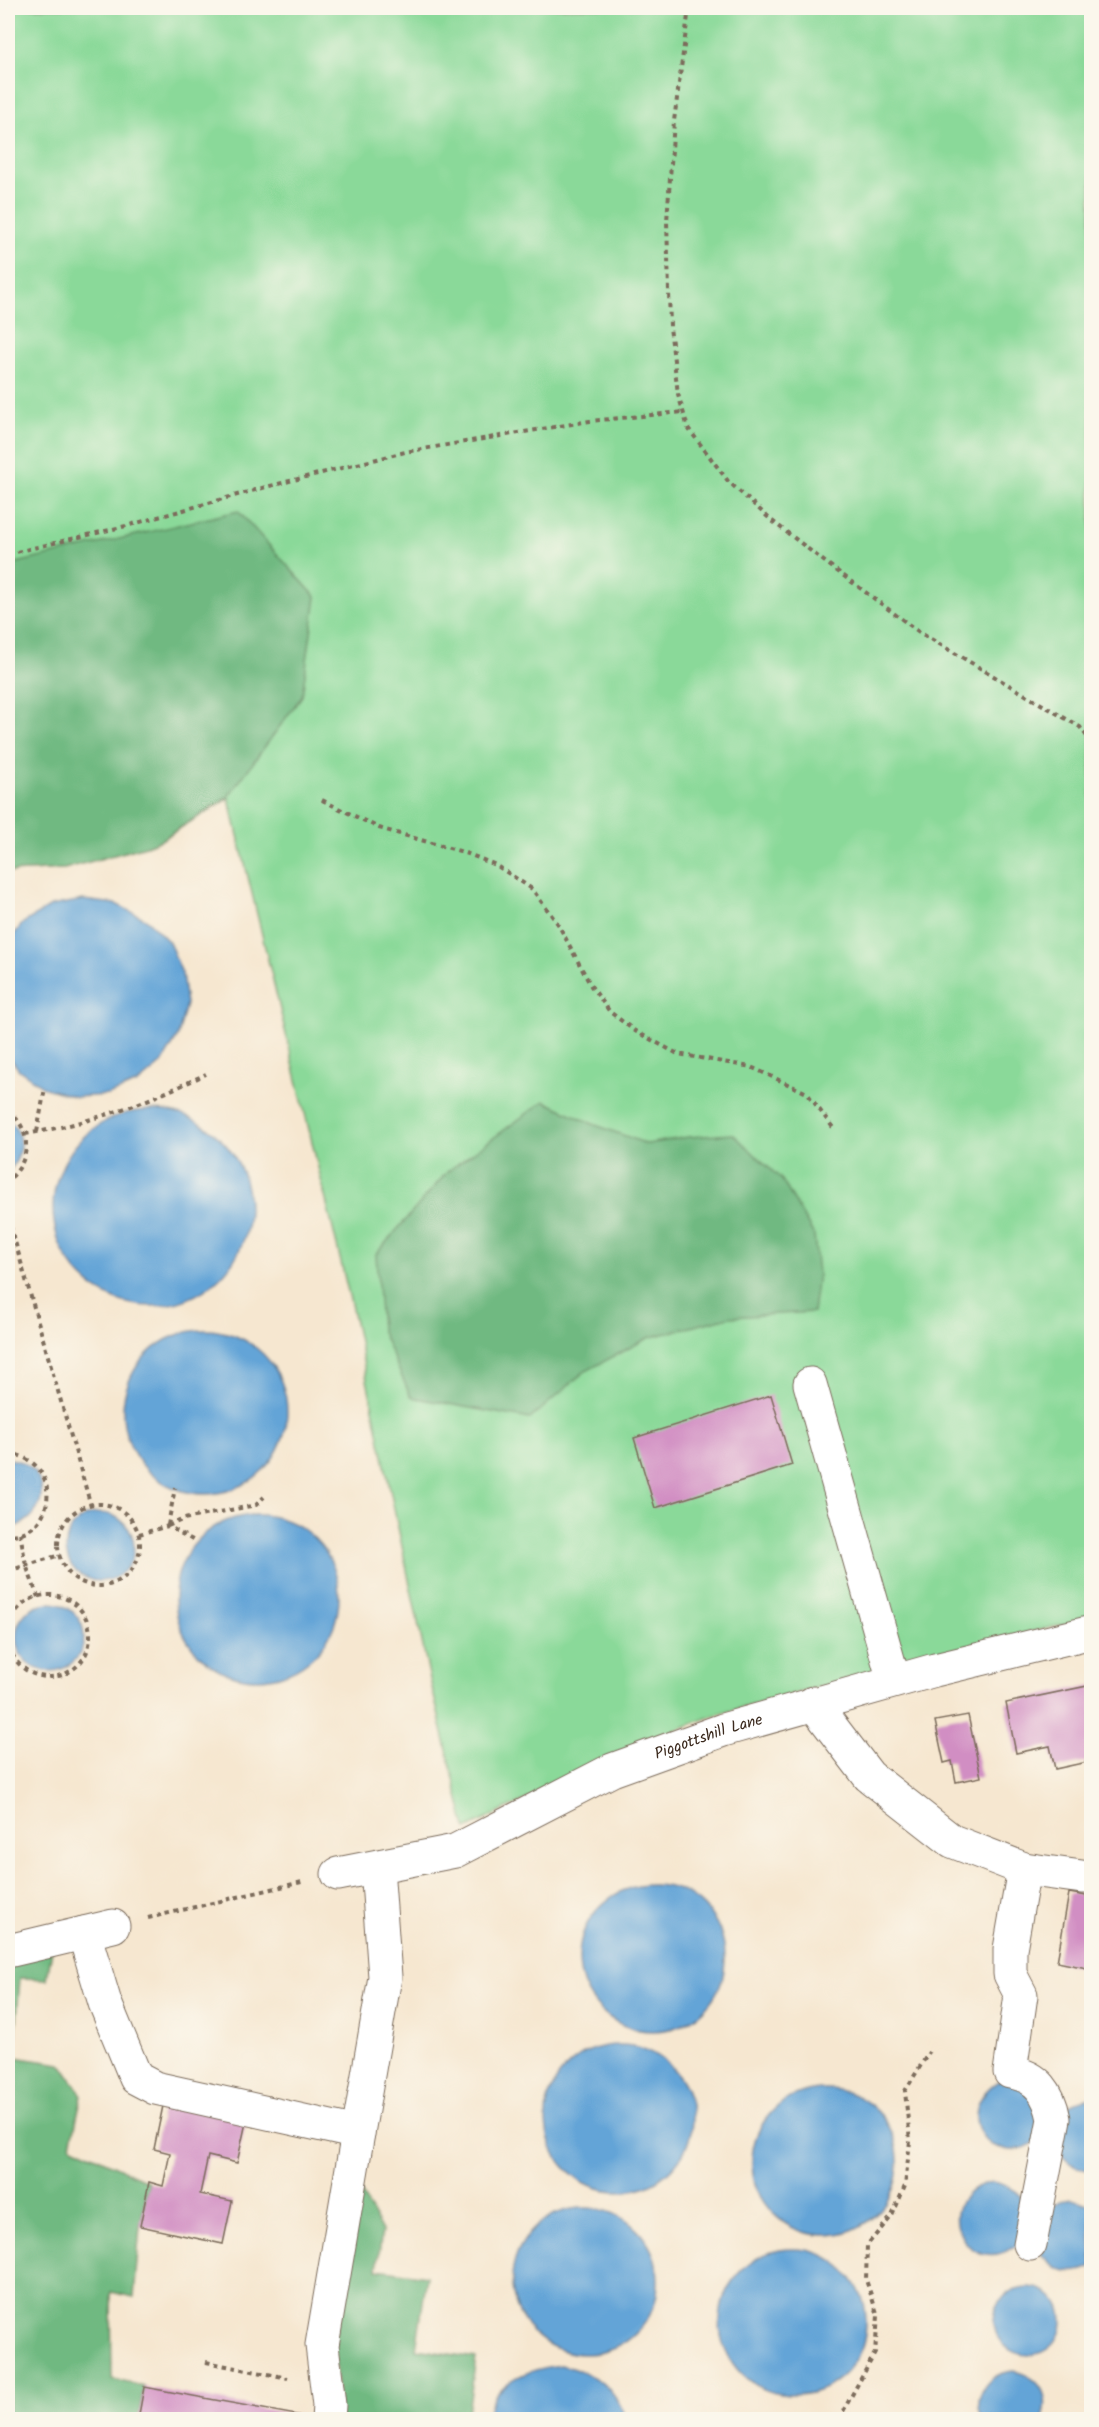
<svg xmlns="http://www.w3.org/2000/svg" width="1099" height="2427" font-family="Kalam,sans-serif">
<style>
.green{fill:#8ad999;stroke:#62825c;stroke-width:1.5}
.forest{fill:#6fb981;stroke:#557250;stroke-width:1.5}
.water{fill:#64a4d7;stroke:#50677a;stroke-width:1.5}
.building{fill:#d18ec3}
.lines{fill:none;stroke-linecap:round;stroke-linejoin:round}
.minor-casing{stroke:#7c6c5c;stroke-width:35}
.path{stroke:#7c6c5c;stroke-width:4;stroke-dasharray:4.5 4.5;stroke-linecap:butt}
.minor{stroke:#fff;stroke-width:33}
.labels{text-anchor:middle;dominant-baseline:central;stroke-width:6;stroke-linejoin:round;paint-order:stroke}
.street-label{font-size:16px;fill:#3b2a1e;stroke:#fbf7ec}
</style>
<rect width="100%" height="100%" fill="#fbf7ec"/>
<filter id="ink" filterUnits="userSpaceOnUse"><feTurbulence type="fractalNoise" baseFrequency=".0167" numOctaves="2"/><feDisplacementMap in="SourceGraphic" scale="12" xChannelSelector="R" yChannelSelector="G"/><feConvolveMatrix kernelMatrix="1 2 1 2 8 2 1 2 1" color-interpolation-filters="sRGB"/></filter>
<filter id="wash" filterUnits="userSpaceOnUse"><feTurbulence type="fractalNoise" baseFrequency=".008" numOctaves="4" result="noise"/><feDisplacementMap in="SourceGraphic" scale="24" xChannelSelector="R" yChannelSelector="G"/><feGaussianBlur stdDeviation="1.35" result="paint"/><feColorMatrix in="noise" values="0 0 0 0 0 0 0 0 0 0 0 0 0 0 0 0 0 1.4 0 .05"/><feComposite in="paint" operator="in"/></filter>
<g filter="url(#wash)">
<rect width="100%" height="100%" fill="#f6e7d0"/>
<path class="green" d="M8 8H1091V1619L992 1640 712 1716 642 1743 466 1829 429 1675 352 1308 229 798 161 840 146 846 64 869 8 872Z"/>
<path class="forest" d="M184 8H455L452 10Z
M238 511 316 597 302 696 228 797 161 840 146 846 64 869 8 872V565Z
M544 1101 593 1124 647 1144 688 1137 733 1134 782 1180 814 1235 818 1274 813 1312 729 1317 648 1338 584 1372 530 1419 411 1397 381 1330 376 1254 448 1171Z
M52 1950 47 1979 20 1978 14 2057 61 2064 82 2095 71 2145 149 2182 140 2226 134 2297 111 2292 112 2379 144 2387 138 2419 8 2420V1966Z
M361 2192 382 2231 377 2269 427 2276 416 2349 476 2358 467 2419H339L334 2339Z"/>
<path class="water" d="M83 900 116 904 146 919 169 942 182 973 186 1004 178 1036 162 1063 138 1083 108 1095 76 1097 45 1088 19 1070 8 1055V942L23 923 51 906Z
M53 1208a98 98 0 1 1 196 0a98 98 0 1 1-196 0Z
M8 1119C25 1133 23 1157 8 1172Z
M123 1412a82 82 0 1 1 164 0a82 82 0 1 1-164 0Z
M8 1459C52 1462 53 1521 8 1528Z
M66 1547a34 34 0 1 1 68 0a34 34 0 1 1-68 0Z
M175 1597a82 82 0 1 1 164 0a82 82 0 1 1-164 0Z
M16 1637a34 34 0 1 1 68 0a34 34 0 1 1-68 0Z
M579 1958a73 73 0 1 1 146 0a73 73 0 1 1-146 0Z
M546 2118a73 73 0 1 1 146 0a73 73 0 1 1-146 0Z
M1000 2080 1035 2085 1040 2139C990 2176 948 2111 1000 2080Z
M752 2162a73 73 0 1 1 146 0a73 73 0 1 1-146 0Z
M1091 2098V2170C1080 2170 1065 2163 1060 2151 1058 2146 1060 2138 1060 2132 1061 2126 1060 2118 1063 2113 1069 2103 1080 2100 1091 2098Z
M992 2182C1006 2184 1014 2189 1023 2199L1020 2243C966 2286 924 2196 992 2182Z
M1072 2199 1091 2205V2267C1070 2277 1053 2270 1039 2251L1050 2207 1060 2201Z
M512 2281a73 73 0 1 1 146 0a73 73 0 1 1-146 0Z
M720 2322a73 73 0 1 1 146 0a73 73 0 1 1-146 0Z
M994 2321a34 34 0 1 1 68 0a34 34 0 1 1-68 0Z
M561 2365C596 2374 612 2385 627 2419H486C493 2382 527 2369 561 2365Z
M1013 2371C1039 2376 1051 2394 1043 2419H982C972 2394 988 2374 1013 2371Z"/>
<g id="blocks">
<path class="building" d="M771 1395 792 1465 655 1508 634 1438Z
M1092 1685V1761L1055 1769 1050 1746 1016 1753 1006 1703Z
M968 1715 981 1777 956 1782 952 1761 944 1763 935 1721Z
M1069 1893 1092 1897V1969L1057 1962Z
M164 2101 247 2118 237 2163 208 2156 200 2194 232 2201 223 2244 140 2226 149 2182 163 2186 170 2153 154 2149Z
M144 2387 313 2418V2420H138Z"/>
</g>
</g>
<g filter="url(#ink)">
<use href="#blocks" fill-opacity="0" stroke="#7c6c5c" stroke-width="1.5"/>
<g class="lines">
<defs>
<g id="minor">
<path d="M810 1384 894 1681"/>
<path d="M813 1703 869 1776 952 1841 1024 1869 1082 1877"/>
<path d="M1024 1869 1010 1949V1974L1021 1995 1010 2072C1038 2076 1049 2093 1054 2119L1030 2244"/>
<path id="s1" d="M338 1874 455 1851 612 1770 723 1730 935 1670 1092 1632"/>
<path d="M84 1933 105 2003 136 2078 155 2088 358 2133 385 1977 377 1867"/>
<path d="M8 1951 113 1926"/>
<path d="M328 2420 329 2405 322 2345 358 2133"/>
</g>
</defs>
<use href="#minor" class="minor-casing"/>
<path class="path" d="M689 8 674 121 667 221 670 327 678 394 688 428 728 481 771 520 825 562 919 632 1080 727 1092 743
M8 554 126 526 266 487 405 452 590 421 683 412
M322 800 379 828 463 852 496 865 532 889 558 924 591 986 610 1012 635 1031 678 1054 751 1067 807 1093 834 1129
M8 1111C33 1129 31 1162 8 1180
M37 1132 45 1088
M25 1134C89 1124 148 1102 206 1074
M8 1217 91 1506
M8 1453C65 1461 56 1536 8 1535
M58 1545a41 41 0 1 1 82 0a41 41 0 1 1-82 0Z
M168 1525 175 1488
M168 1526 184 1519 256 1505 264 1497
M20 1533 26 1565 38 1597
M139 1534 168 1526 196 1542
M8 1571 60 1555
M8 1636a41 41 0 1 1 82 0a41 41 0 1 1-82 0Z
M148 1918 302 1882
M206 2362 288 2378
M841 2420V2415L875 2353 878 2316 866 2280 867 2245 892 2216 905 2186 910 2141 905 2091 929 2052"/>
<use href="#minor" class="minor"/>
</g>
</g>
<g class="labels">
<g class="street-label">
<text stroke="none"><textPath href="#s1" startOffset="398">Piggottshill Lane</textPath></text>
</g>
</g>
<rect width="1099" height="2427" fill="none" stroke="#fbf7ec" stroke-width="30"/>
</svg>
